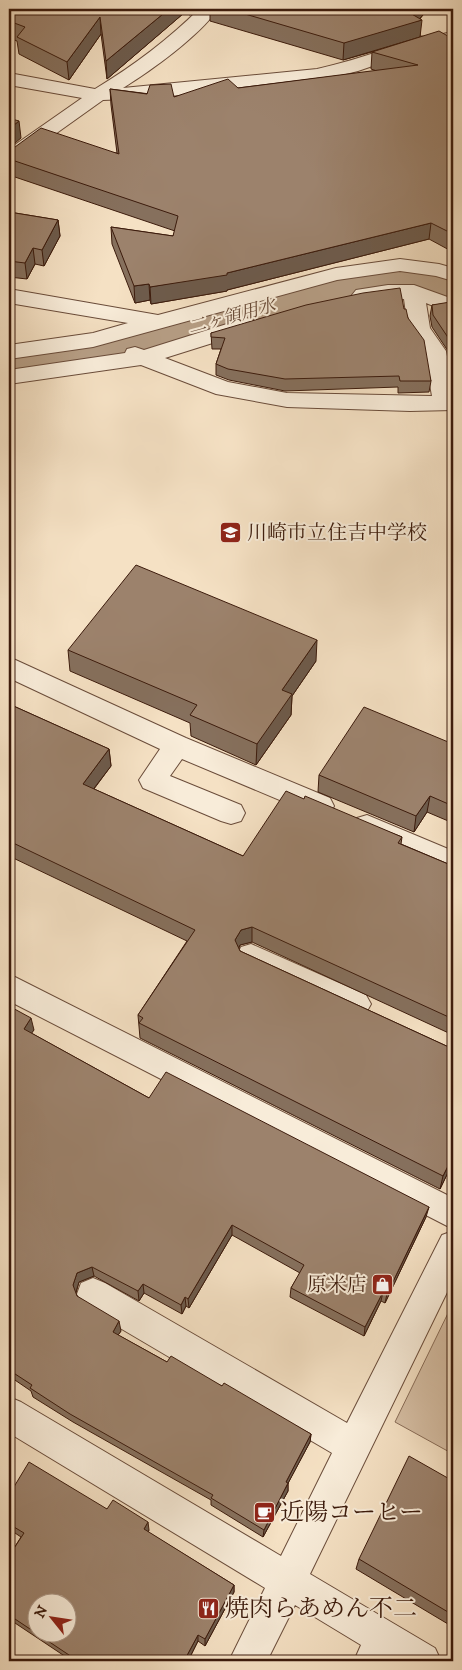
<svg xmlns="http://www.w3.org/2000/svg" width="462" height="1670" font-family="'IM FELL DW Pica','Noto Serif JP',serif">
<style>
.green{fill:#d6bfa5;stroke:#896d58}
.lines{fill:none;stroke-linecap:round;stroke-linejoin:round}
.river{fill:#b69e85;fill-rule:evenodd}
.minor-casing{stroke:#6a4c3a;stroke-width:2}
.minor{fill:#f8ecd9;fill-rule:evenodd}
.wall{fill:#86705d;stroke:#3c1b0c}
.shaded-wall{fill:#6d5b4c;stroke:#3c1b0c}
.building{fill:#9c826c;stroke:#3c1b0c;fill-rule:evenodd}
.labels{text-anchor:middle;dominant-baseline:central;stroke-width:4;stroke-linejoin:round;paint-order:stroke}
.far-water-label{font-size:18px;font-style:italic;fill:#674936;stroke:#f8ecd9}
.poi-label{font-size:20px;fill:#3c1b0c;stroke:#f8ecd9;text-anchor:start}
.near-poi-label{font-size:24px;fill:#3c1b0c;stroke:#f8ecd9;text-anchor:start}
</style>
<rect width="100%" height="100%" fill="#f5e1c4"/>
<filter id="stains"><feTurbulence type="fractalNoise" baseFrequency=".004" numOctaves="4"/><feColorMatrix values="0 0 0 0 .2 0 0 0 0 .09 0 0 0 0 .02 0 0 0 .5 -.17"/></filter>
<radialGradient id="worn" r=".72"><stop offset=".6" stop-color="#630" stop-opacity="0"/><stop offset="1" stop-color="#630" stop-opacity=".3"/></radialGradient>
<path class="green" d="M452 1305 453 1306V1454L395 1422Z"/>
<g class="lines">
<path class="river" d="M388 265H425L453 272V307L435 302 423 295H388L335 305 147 357 88 370 9 382V348C55 341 102 335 148 323 228 304 306 279 388 265Z"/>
<defs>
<path id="minor" d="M199 9H218C198 37 152 70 123 88L317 69C363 59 406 40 453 32V42L428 47 358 71 317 81 150 98 103 100 16 162 9 164V149L82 98 9 85V73L95 89C133 66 168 40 199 9Z
M400 259 439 264 453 268V281L436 276 400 271 337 280 93 347 9 359V345L93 333 128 323 9 303V289L158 315 336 268Z
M388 285H414L453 299V314L426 303 430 328 446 351 453 388V410L410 411 287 407 216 394 141 365 9 384V370L125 353 127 349 135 347 144 350 246 318 254 320 257 325 254 330 165 358 228 382 287 393 432 396 424 351 408 328 404 299 363 302 356 300 352 295 356 290Z
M9 657 186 738 330 798 334 806 330 814 320 817 182 759 170 776 241 805 245 813 241 821 231 824 221 821 143 788 139 780 160 749 9 678Z
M367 815 453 851V874L357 834 353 826 357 818Z
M251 944 366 995 371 1004 366 1013 356 1017 346 1013 241 965 237 956 241 947Z
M9 974 453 1198V1229L9 1001Z
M453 1231V1280L310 1574 435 1648 441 1661H354L361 1645 295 1605 267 1661H229L265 1588 9 1433V1397L21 1402 281 1556 332 1453 81 1305 77 1294 81 1283 93 1278 105 1283 347 1423 442 1235Z"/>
</defs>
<use href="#minor" class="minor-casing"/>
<use href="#minor" class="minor"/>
</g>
<path class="wall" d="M9 9H197L190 15 184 13 107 79 101 34 69 80 19 54 17 41 9 38Z
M210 9H424L423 15 420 19V36L453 39V252L429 239 227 290V291L151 304 150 300 135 303 112 244 111 227 173 236 175 231 9 175V148L117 153 111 105 110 89 174 97 238 88 377 71 371 69 372 52 379 50 343 60 210 21Z
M9 212 58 220 60 236 44 266 35 264 27 279 9 277Z
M453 303V382L448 351 432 327 430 316 432 305Z
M404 309 408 318 431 381 429 392 398 393V387L285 391 229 380 216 375V364L221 349H212L211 333Z
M68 650 316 661 292 696 291 715 256 765 191 736 190 723 70 671Z
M9 704 109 749 111 766 94 789 243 856 304 799 402 837 401 844 453 866V1035L252 942 240 945 239 948 240 951 453 1049V1162L440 1189 140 1038 138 1015 187 941 9 856Z
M453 744V823L427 812 414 832 318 792 319 775Z
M9 1006 34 1030 31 1033 149 1098 426 1217 385 1303 381 1301 364 1336 290 1297 291 1288 300 1273 232 1235 189 1308 186 1306 182 1314 144 1293 139 1301 94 1276 79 1282 76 1293 77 1296 121 1331 118 1335 167 1362 222 1386 311 1434 310 1442 288 1483V1491L263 1537 211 1505V1500L73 1422 33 1397 31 1391 9 1376Z
M453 1481V1627L356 1569 359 1559Z
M9 1495 107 1509 149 1530 148 1532 234 1585V1592L205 1646 198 1641 188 1661H72L9 1619V1556L21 1537 9 1529Z"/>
<path class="shaded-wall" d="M169 9H184V13L107 79 106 61Z
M190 9H197L190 15Z
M414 9H424L423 15 417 21 422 20 420 37 343 60 344 43 410 13Z
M100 17 101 34 69 80 67 62Z
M19 121 21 138 9 148V129Z
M58 220 60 236 44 266 42 250Z
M431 223 429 239 227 290V291L151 304 150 287 227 273Z
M33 248 35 264 27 279 25 263Z
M149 284 150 300 135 303 134 286Z
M317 640 316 661 292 696 291 715 256 765 257 744 282 690Z
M109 749 111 766 85 800 83 784Z
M430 796 427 812 414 832 416 816Z
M252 927V942L240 945 235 955V940L241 930Z
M31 1018 34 1030 26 1041 24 1029Z
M453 1156V1162L440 1189 443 1176Z
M429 1207 426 1217 385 1303 387 1294Z
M232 1225V1235L189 1308 188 1299Z
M92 1267 94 1276 79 1282 75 1295 73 1285 77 1273Z
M143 1284 144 1293 139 1301 138 1291Z
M383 1292 381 1301 364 1336 365 1327Z
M185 1297 186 1306 182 1314 181 1305Z
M119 1321 121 1331 114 1341 113 1332Z
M311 1434 310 1442 285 1489 286 1482Z
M288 1483V1491L263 1537 264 1530Z
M148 1522 149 1530 145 1537 144 1529Z
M234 1585V1592L205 1646V1639Z
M198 1635V1641L188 1661H184Z"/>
<path class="building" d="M9 9H169L106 61 100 17 67 62 17 37 25 27 9 21Z
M228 9H414L410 13 422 20 344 43Z
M439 31 453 39V234L431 223 227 273V275L150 287 149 284 134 286 111 227 173 236 178 216 9 159V148L15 147 41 128 119 154 110 89 147 94 150 85 171 84 174 97 228 79 238 88 418 65 372 52Z
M12 119 19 121 9 129V124Z
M9 212 58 220 42 250 33 248 25 263 9 261Z
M400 288 404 309H406L408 318 424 340 431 381H400L399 376 285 379 228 369 216 364 225 338 211 337V333L306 305 363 293Z
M450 302 453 303V361L449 339 433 315 432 305Z
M136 565 317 640 282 690 292 694 257 744 190 715 197 705 68 650Z
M9 704 109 749 83 784 243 856 286 791 304 799 305 796 402 837 398 843 453 866V1019L252 927 241 930 235 940 240 951 453 1049V1156L443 1176 139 1023 143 1018 138 1015 195 930 9 841Z
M364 707 453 744V806L430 796 416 816 319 775Z
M9 1006 31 1018 24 1029 149 1098 166 1072 429 1207 387 1294 383 1292 365 1327 291 1288 304 1265 232 1225 188 1299 185 1297 181 1305 143 1284 138 1291 92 1267 77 1273 73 1285 77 1296 119 1321 113 1332 167 1362 171 1356 222 1386 224 1383 311 1434 286 1482 288 1483 264 1530 211 1498 213 1495 70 1414 30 1388 32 1385 9 1370Z
M409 1456 453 1481V1615L359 1559Z
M29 1462 107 1509 113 1500 148 1522 144 1529 234 1585 205 1639 198 1635 184 1661H78L9 1615V1556L24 1533 9 1524V1495ZM38 1602H68V1632H38Z"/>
<defs>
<symbol id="school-square" viewBox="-11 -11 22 22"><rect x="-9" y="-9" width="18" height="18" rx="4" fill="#8f2418" stroke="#f8ecd9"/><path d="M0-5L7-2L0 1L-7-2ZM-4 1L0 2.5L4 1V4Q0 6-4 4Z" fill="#fff"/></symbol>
<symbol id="shop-square" viewBox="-11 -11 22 22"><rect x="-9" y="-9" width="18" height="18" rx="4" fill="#8f2418" stroke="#f8ecd9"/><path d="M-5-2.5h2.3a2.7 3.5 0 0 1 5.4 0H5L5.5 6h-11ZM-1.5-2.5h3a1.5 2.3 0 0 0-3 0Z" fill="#fff"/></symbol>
<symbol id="cafe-square" viewBox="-11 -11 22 22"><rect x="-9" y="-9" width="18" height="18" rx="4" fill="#8f2418" stroke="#f8ecd9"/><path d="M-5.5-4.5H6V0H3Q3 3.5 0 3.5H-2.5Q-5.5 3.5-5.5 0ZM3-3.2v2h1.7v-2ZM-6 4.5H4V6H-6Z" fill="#fff"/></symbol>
<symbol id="restaurant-square" viewBox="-11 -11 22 22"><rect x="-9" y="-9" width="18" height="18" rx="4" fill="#8f2418" stroke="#f8ecd9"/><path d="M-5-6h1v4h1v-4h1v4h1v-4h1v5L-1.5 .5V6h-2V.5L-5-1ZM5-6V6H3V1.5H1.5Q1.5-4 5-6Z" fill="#fff"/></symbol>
</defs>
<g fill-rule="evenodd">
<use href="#school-square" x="218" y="520" width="25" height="25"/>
<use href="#shop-square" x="370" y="1272" width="25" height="25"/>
<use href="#cafe-square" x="252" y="1500" width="25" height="25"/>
<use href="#restaurant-square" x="196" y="1596" width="25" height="25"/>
</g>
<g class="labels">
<g class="far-water-label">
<text transform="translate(232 317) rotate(-15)">二ヶ領用水</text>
</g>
<g class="poi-label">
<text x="247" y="533">川崎市立住吉中学校</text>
<text x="367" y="1285" text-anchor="end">原米店</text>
</g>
<g class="near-poi-label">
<text x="280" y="1513">近陽コーヒー</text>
<text x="225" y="1609">焼肉らあめん不二</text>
</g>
</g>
<rect width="462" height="1670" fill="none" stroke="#f5e1c4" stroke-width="30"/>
<rect x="10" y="10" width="442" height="1650" fill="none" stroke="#3c1b0c" stroke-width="2.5"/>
<rect x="15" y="15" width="432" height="1640" fill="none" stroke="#3c1b0c"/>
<g transform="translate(52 1618) rotate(300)"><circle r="24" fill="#f8ecd9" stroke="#ad9887"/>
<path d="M0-4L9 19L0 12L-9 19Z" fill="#8f2418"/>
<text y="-8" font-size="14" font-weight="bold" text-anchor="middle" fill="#3c1b0c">N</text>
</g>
<rect width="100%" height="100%" filter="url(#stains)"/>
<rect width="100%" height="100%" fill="url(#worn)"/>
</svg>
